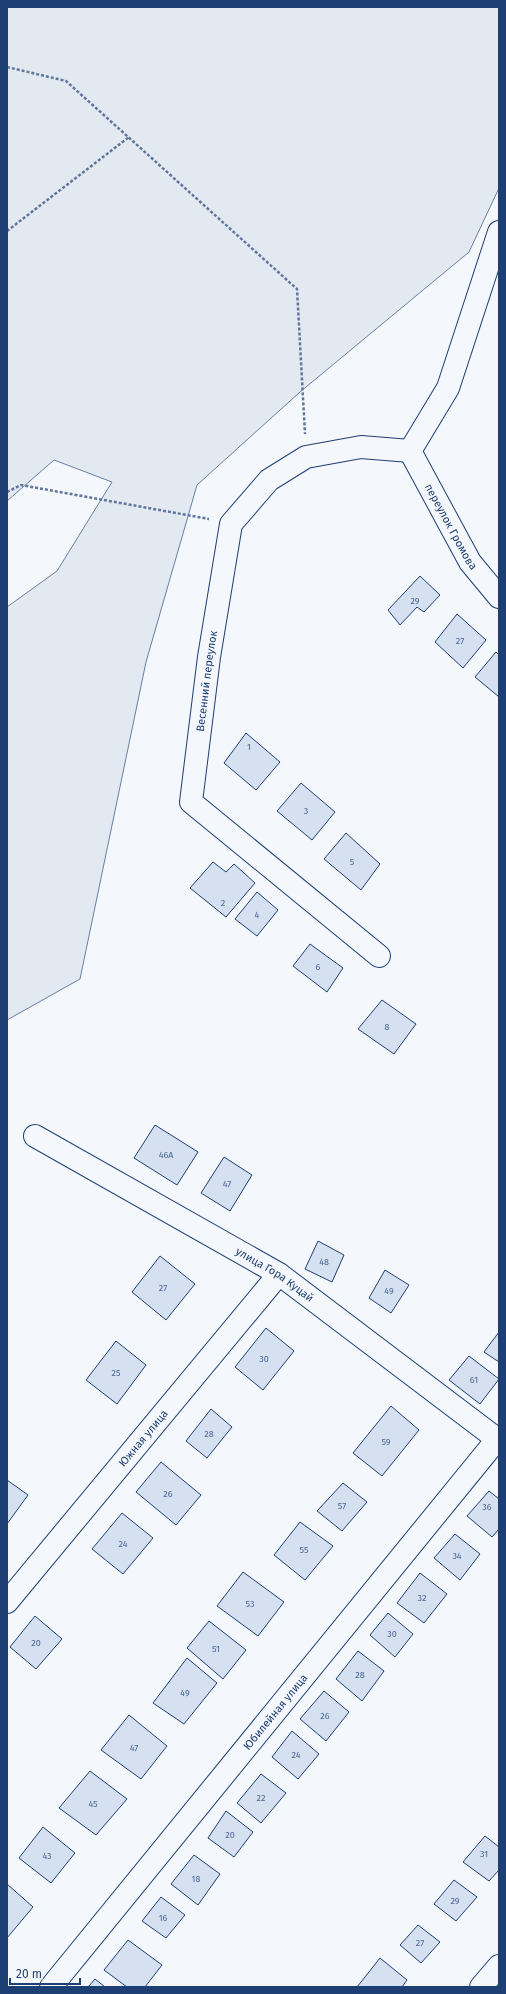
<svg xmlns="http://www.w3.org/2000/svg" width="506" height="1994" font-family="'Fira Sans',sans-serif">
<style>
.green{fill:#e3e9f0;stroke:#687fa3}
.building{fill:#d5e0f0;stroke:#1d3f73}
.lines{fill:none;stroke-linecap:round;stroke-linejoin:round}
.minor-casing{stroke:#1d3f73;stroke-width:24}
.path{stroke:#5e769c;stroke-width:2.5;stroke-dasharray:3 2;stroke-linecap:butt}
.minor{stroke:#f4f7fb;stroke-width:22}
.labels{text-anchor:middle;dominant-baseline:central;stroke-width:3;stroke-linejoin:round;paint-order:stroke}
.number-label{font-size:9px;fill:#4b6792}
.street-label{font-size:11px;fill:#1d3f73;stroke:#f4f7fb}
</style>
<rect width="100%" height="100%" fill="#f4f7fb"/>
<path class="green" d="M7 7H499V188L469 252 300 392 197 485 146 662 80 979 7 1020V607L57 571 112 482 54 460 7 501Z"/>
<path class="building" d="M420 576 440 595 424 612 417 607 400 625 388 610Z
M457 614 486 640 463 668 435 642Z
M496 652 499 655V697L475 677Z
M246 733 280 762 256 790 224 763Z
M301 783 335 812 312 840 277 811Z
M346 833 380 864 361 890 324 859Z
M213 862 226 872 234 864 255 883 226 917 190 888Z
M257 892 278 910 257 936 235 919Z
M310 944 343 968 327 992 293 966Z
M382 1000 416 1024 394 1054 358 1029Z
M155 1125 198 1152 177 1185 134 1158Z
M224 1157 252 1175 230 1211 201 1193Z
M318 1241 344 1255 332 1282 305 1269Z
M160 1256 195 1284 166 1320 132 1292Z
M385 1270 409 1285 391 1313 369 1298Z
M266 1328 294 1351 263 1390 235 1367Z
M499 1332V1362L484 1352Z
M116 1341 146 1365 117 1404 86 1380Z
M469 1356 499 1379 480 1404 449 1380Z
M391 1406 419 1430 382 1476 353 1453Z
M211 1409 232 1427 207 1458 186 1441Z
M161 1462 201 1495 176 1525 136 1492Z
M7 1480 28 1495 7 1524Z
M343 1483 367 1502 342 1531 317 1511Z
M489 1491 499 1499V1529L492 1537 467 1516Z
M122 1513 153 1538 123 1574 92 1549Z
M300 1522 333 1546 305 1580 274 1555Z
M455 1534 480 1554 460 1580 434 1558Z
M243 1572 284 1602 258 1636 217 1606Z
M420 1573 447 1594 424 1623 397 1603Z
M388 1613 413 1634 395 1657 370 1635Z
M35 1616 62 1639 36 1669 10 1647Z
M209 1621 246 1650 223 1679 187 1648Z
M358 1651 384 1671 362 1701 336 1679Z
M187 1658 217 1683 184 1724 153 1703Z
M324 1691 349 1712 326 1741 300 1719Z
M129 1715 167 1746 141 1779 101 1750Z
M292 1731 319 1754 298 1779 272 1757Z
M90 1771 127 1799 96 1835 59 1808Z
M261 1774 286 1793 261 1823 237 1803Z
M226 1811 253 1832 234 1857 208 1838Z
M43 1827 75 1853 51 1883 19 1858Z
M485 1836 499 1847V1870L489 1881 463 1862Z
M194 1855 220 1874 198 1905 171 1884Z
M454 1880 477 1897 456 1921 434 1904Z
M7 1884 33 1907 7 1938Z
M161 1897 185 1915 166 1938 142 1921Z
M418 1925 440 1942 421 1963 400 1945Z
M128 1940 162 1965 145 1987H127L104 1970Z
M380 1958 407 1980 402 1987H357Z
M95 1979 105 1987H88Z"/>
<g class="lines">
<defs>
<g id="minor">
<path d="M410 451 448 388 499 232"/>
<path id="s1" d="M410 451 470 562 499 597"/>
<path id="s2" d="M379 956 191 802 209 657 231 524 269 480 306 457 361 447 410 451"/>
<path id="s3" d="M35 1136 279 1274 497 1439"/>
<path id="s4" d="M7 1602 279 1274"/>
<path id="s5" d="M51 1987 499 1437"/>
<path d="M481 1987 499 1966"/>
</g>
</defs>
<use href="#minor" class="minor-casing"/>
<path class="path" d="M7 67 66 81 297 289 305 434
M7 231 129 137
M7 492 21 485 209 519"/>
<use href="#minor" class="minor"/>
</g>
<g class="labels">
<g class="number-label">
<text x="415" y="601">29</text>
<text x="460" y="641">27</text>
<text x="249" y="747">1</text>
<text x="306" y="811">3</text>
<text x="352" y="862">5</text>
<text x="223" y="903">2</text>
<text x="257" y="915">4</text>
<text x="318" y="967">6</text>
<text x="387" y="1027">8</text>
<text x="166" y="1155">46А</text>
<text x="227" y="1184">47</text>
<text x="324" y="1262">48</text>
<text x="163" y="1288">27</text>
<text x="389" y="1291">49</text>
<text x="264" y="1359">30</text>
<text x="116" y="1373">25</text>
<text x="474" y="1380">61</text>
<text x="209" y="1434">28</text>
<text x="386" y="1442">59</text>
<text x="168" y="1494">26</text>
<text x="342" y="1506">57</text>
<text x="487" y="1507">36</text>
<text x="123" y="1544">24</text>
<text x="304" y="1550">55</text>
<text x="457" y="1556">34</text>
<text x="422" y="1598">32</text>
<text x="250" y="1604">53</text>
<text x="392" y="1634">30</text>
<text x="36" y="1643">20</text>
<text x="216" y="1649">51</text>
<text x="360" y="1675">28</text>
<text x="185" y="1693">49</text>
<text x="325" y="1716">26</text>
<text x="134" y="1748">47</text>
<text x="296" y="1755">24</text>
<text x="261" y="1798">22</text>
<text x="93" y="1804">45</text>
<text x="230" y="1835">20</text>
<text x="484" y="1854">31</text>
<text x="47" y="1856">43</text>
<text x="196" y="1879">18</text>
<text x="455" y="1901">29</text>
<text x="163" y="1918">16</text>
<text x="420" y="1943">27</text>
</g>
<g class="street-label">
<text stroke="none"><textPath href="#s1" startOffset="86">переулок Громова</textPath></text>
<text stroke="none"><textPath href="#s2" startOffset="365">Весенний переулок</textPath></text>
<text stroke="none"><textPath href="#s3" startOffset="277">улица Гора Куцай</textPath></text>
<text stroke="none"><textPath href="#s4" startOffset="213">Южная улица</textPath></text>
<text stroke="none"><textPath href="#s5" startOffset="355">Юбилейная улица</textPath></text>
</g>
</g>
<rect width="506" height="1994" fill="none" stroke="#1d3f73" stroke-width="16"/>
<path d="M10 1978v6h70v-6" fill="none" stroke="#1d3f73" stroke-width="2"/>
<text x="16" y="1978" font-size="12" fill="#1d3f73" stroke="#f4f7fb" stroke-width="3" paint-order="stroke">20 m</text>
</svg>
